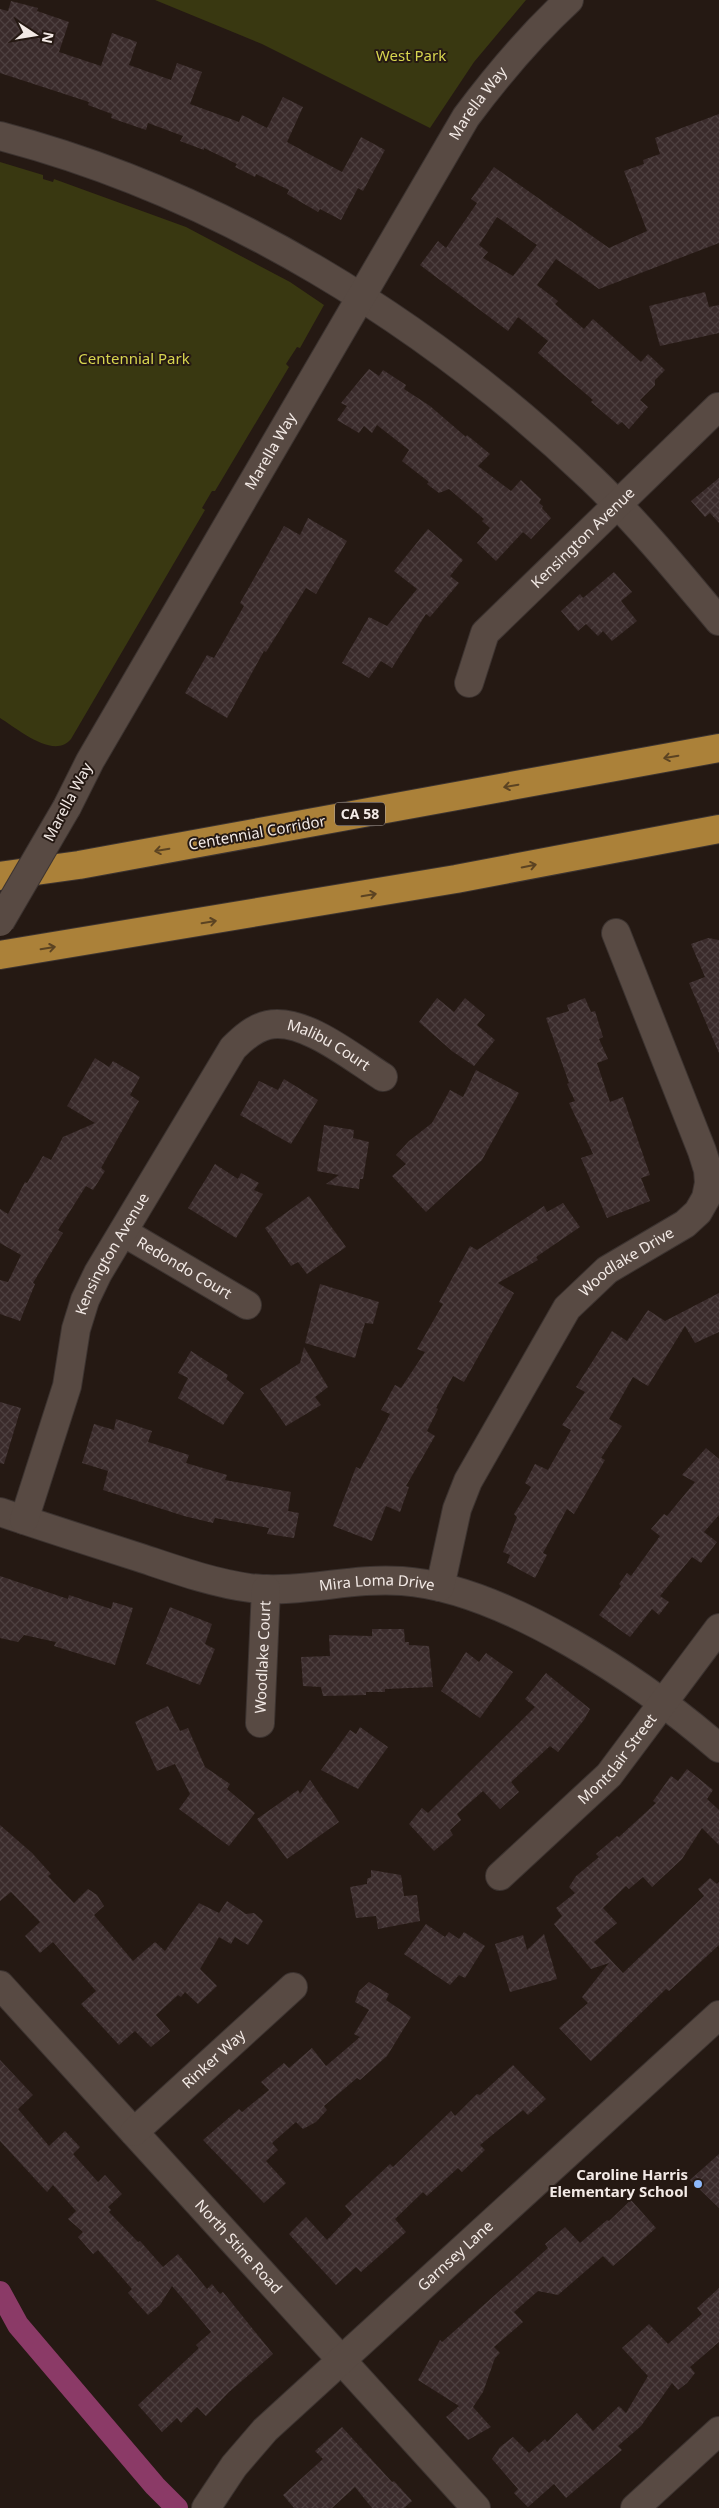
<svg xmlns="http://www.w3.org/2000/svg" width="719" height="2508" font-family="'Noto Sans',sans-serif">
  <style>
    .green { fill: #393811 }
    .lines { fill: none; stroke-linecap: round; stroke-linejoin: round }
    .canal { stroke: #8b3a67; stroke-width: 22 }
    .building { fill: url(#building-cross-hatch); fill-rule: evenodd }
    .minor-casing { stroke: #3c3330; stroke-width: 30 }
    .highway-casing { stroke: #3c3330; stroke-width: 30 }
    .minor { stroke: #584a43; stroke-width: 28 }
    .highway { stroke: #ab8139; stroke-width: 28 }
    .minor-bridge-casing { stroke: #3c3330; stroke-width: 30; stroke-linecap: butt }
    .minor-bridge { stroke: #584a43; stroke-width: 28 }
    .oneway { stroke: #5b4322 }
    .poi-dot { fill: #8db9fc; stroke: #251913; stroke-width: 2 }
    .labels { text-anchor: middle; stroke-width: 4; stroke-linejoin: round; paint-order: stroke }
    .shield { fill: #251913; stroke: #b5aba7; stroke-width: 1 }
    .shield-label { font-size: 14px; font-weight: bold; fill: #f3eae6 }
    .park-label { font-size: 15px; fill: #d7d54f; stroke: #251913 }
    .street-label { font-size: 15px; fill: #f3eae6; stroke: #251913 }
    .poi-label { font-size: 15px; font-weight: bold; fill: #f3eae6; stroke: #251913; text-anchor: end }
  </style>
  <defs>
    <pattern id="building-cross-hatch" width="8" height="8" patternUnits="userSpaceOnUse" patternTransform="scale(1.25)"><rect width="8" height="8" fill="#3a2b2b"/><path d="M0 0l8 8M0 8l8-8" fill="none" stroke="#4d4040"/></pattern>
  </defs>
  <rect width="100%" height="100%" fill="#251913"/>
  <g class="green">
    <polygon points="155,0 526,0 474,62 430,128 262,44"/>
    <path d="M0,162l43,13v4l10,3 1,-3 132,48 104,55 34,23 -24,43 -3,-1 -11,17 3,3 -74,124h-3l-10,17 3,2 -134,229c-17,21 -53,-10 -71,-21z"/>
  </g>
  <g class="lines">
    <polyline class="canal" points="0,2292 18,2325 155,2486 177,2508"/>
  </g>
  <g class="building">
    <polygon points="11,1 38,8 37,11 69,22 59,52 101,66 112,33 137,42 129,65 171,80 177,63 202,72 190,104 239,122 242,115 267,128 283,97 303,107 287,142 342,172 361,137 385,150 363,191 358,188 341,220 320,209 318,212 287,194 289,190 256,174 255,177 235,167 237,164 204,148 204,150 180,141 183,136 148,123 146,130 111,118 112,114 88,105 89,102 0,73 0,9 8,11"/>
    <path d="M719,114v129l-120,46 -43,-30 -19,26 21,16 -3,3 29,25 9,-10 48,43 7,-8 17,16 -10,10v5l-15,15 8,7 -19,22 -7,-7 -4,3 -27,-23 2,-2 -55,-47 10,-12 -30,-24 -10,14 -88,-66 18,-24 8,7 31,-45 -6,-4 23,-32 115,81 38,-17 -23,-60 20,-7 -1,-4 17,-6 -5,-16zM497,217l40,28 -24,31 -30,-18 5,-6 -9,-7z"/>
    <polygon points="705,292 709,307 719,305 719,333 660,346 649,306"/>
    <polygon points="369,369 379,376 383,370 406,385 404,389 430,406 466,437 467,435 490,454 478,466 511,491 521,480 541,499 539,503 543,506 542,508 551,518 531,539 523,532 496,561 477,543 490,528 482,521 484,519 449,489 439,493 427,484 429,482 402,461 409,450 377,425 372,433 364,426 359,433 337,420 347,406 341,403"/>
    <polygon points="719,478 719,523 710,513 705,517 691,501"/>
    <polygon points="308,518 347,541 316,594 306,588 266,652 264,651 227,718 185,693 207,655 214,658 244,606 240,603 284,526 300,535"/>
    <polygon points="428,529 463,560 450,576 459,583 430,617 426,614 392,668 381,661 369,678 342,663 369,617 387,626 417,589 394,571"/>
    <polygon points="614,572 632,592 621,601 637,621 612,641 603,631 598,636 586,624 578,631 561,611 580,594 583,598"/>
    <polygon points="708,938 719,940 719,1053 689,983 705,977 691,944"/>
    <polygon points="437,998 454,1012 465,998 485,1015 477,1025 495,1040 474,1066 452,1051 419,1022"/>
    <polygon points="585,998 591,1012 595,1011 603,1037 599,1039 608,1059 597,1063 610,1102 623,1097 650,1175 641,1178 650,1201 607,1218 581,1158 593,1154 569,1103 575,1101 567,1084 569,1083 546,1018 569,1011 567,1005"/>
    <polygon points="95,1058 109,1067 113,1061 140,1077 130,1095 139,1101 101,1168 105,1171 93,1190 86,1186 58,1230 63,1233 33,1283 35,1284 20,1321 0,1314 0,1280 8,1282 21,1255 0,1243 0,1209 8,1214 25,1182 27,1183 43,1156 51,1160 63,1137 95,1123 67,1106"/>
    <polygon points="476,1070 519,1093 482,1160 426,1212 392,1176 406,1164 396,1155 409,1141 432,1123 450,1090 463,1097"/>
    <polygon points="284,1079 318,1100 291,1144 240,1115 259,1081 278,1090"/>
    <polygon points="324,1125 354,1130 353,1138 369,1142 363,1179 360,1179 359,1189 326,1184 339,1175 317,1171"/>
    <polygon points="215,1164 238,1179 241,1173 259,1183 254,1190 263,1194 236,1238 188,1208"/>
    <polygon points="309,1196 346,1247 307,1274 298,1262 291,1266 265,1228"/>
    <polygon points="563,1203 580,1227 536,1257 538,1260 498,1283 514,1293 464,1382 453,1376 436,1408 438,1409 427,1431 435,1436 406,1486 409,1487 400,1512 386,1506 372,1541 333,1526 356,1467 360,1469 390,1414 381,1410 395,1385 401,1388 425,1352 417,1349 443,1304 439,1302 470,1246 477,1250 544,1206 547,1212"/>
    <polygon points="320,1284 379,1302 373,1324 365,1323 355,1358 305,1343"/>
    <polygon points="719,1293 719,1332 695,1343 685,1326 648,1386 633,1377 609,1419 622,1426 601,1458 605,1460 574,1514 567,1509 543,1553 547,1555 535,1578 507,1563 510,1555 503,1552 517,1517 514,1514 531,1487 525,1483 535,1464 548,1470 571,1430 562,1425 585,1392 576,1387 612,1331 627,1341 648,1310 665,1321"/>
    <polygon points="304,1347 328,1387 315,1397 321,1405 286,1426 260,1389 300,1363"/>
    <polygon points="191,1351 228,1375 226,1379 244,1393 223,1425 178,1398 188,1378 178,1373"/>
    <polygon points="0,1402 21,1408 4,1464 0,1463"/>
    <polygon points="116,1419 152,1431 148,1442 189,1455 186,1463 227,1475 225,1480 291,1492 288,1511 299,1513 294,1538 267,1534 269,1528 215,1518 213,1523 184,1516 103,1490 108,1471 82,1463 94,1424 114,1430"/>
    <polygon points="706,1448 719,1459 719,1515 704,1532 717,1542 701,1563 692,1557 660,1596 669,1602 659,1615 652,1609 630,1637 599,1615 621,1586 619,1584 627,1573 631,1576 660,1536 651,1529 664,1514 667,1516 695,1482 682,1475"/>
    <polygon points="0,1576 68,1599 69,1595 111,1609 113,1602 133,1608 115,1665 54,1646 56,1642 24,1635 18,1642 0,1638"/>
    <polygon points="170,1607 212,1624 205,1644 215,1649 200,1685 146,1664"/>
    <polygon points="372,1629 404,1629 405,1642 409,1642 409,1645 429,1646 433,1687 385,1689 385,1692 366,1692 366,1695 323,1696 321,1687 303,1686 301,1657 330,1656 329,1635 372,1636"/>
    <polygon points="466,1652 479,1662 486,1653 513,1672 480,1718 441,1691"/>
    <polygon points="546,1673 590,1709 584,1720 558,1752 550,1746 511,1782 519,1792 500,1809 483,1791 457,1814 461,1820 450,1830 453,1835 434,1851 409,1824 422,1808 428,1813 535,1707 525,1699"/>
    <polygon points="168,1706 180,1731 188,1728 205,1767 230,1784 227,1789 255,1813 229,1846 179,1809 190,1794 175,1764 157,1771 135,1722"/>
    <polygon points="360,1727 388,1747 358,1789 321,1770 350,1730 356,1734"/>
    <polygon points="687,1769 713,1790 707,1799 719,1810 719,1845 702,1828 682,1859 652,1887 643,1877 629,1889 626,1886 603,1908 617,1923 594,1942 623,1973 704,1896 698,1889 710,1878 717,1884 719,1882 719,1945 669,1991 666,1989 591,2061 559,2028 588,2003 582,1997 609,1963 591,1969 554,1924 562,1916 556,1908 575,1893 569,1887 576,1876 599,1857 596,1854 617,1836 619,1837 656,1803 653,1801 671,1776 678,1781"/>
    <polygon points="310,1780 339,1822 287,1859 257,1819 298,1790 300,1794"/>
    <polygon points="0,1825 32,1853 51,1874 48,1876 74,1903 88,1889 97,1895 104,1906 94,1915 133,1961 155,1942 165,1951 199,1903 219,1913 227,1901 246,1914 254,1913 263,1921 248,1945 235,1937 231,1944 219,1937 200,1969 217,1986 198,2004 185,1992 181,1997 178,1995 156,2015 170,2031 151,2047 135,2031 119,2045 81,2004 96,1991 53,1942 40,1953 25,1936 40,1922 11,1892 0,1901"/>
    <polygon points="371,1870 401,1875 404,1896 417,1895 420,1921 378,1929 376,1916 356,1918 350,1887 367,1884 367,1879 371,1877"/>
    <polygon points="426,1924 445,1937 449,1932 459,1939 464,1932 485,1946 465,1978 459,1975 450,1985 404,1954"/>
    <polygon points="544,1934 557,1979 510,1992 495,1944 523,1935 527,1950"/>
    <polygon points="369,1982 389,1994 386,2000 411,2017 387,2056 360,2080 357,2078 324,2106 327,2110 316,2122 303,2129 296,2122 272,2143 278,2150 266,2161 286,2183 264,2203 203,2140 239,2109 242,2112 269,2090 261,2082 284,2063 289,2068 312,2048 326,2066 360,2037 354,2034 369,2010 355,2002 359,1991"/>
    <polygon points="0,2060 33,2095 18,2109 49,2146 65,2131 80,2147 73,2154 98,2182 105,2175 122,2194 108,2207 111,2210 109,2212 138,2242 140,2241 163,2267 178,2254 207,2289 212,2284 220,2294 223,2292 273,2354 229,2392 206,2416 197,2407 181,2423 177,2418 162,2432 138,2405 199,2348 196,2345 211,2332 172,2286 160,2305 148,2315 128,2293 132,2289 98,2250 93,2254 78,2237 83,2232 68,2219 76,2211 53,2185 47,2192 0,2141"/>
    <polygon points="513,2065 546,2099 528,2115 523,2110 480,2145 485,2150 462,2172 458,2168 427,2196 423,2192 395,2219 406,2232 361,2272 356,2267 336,2285 289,2234 306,2217 327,2240 352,2214 345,2206 390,2164 393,2167 451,2111 455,2116 477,2094 480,2095"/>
    <polygon points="719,2154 719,2208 690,2180"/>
    <polygon points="631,2200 656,2228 613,2266 603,2256 558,2295 538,2291 514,2312 523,2322 494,2347 500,2353 495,2358 483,2392 473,2407 491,2427 468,2440 446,2417 459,2406 418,2380 440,2340 442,2342 548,2248 545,2244 565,2227 580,2243 607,2220 609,2221"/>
    <polygon points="719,2288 719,2342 690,2367 695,2373 687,2383 678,2390 672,2383 641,2426 618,2446 622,2450 566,2498 554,2484 528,2507 514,2493 518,2489 492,2459 500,2447 513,2437 529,2453 545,2439 547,2442 577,2413 593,2431 619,2406 626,2413 648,2376 622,2348 649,2324 668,2344 702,2314 697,2308"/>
    <polygon points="342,2427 392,2482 394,2481 412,2501 404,2508 372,2508 355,2487 332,2508 294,2508 283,2495 323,2459 315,2451"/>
  </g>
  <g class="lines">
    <defs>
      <g id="minor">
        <path d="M0,136c221,58 428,186 592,343 46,44 86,93 127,142"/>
        <path id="s1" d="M469,683l16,-50 233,-226"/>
        <path id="s2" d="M67,807l23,-46 376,-644c32,-43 64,-81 103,-117"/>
        <path id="s3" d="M123,1232l124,73"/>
        <path id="s4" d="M0,1512c47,16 94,31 141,46 36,12 72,25 109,30 51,6 101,-11 152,-7 102,7 241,101 317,167"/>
        <path id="s5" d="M24,1520l43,-134 9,-57 9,-29 13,-27 135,-225c10,-10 21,-20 35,-23 36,-8 86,34 115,52"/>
        <path id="s6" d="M440,1587l17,-78 11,-28 99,-173 40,-38 78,-46 13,-12 8,-14 3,-15 -1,-13 -6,-19 -86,-218"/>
        <path id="s7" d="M260,1723l6,-134"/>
        <path id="s8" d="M500,1876l109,-101 110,-147"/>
        <path id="s9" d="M0,1985l476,523"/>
        <path id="s10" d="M134,2132l159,-145"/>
        <path id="s11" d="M206,2508l28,-42 31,-36 454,-415"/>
        <polyline points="635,2508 719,2431"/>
      </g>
      <g id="highway">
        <polyline points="0,876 79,865 719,748"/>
        <polyline points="0,955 456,879 719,829"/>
      </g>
    </defs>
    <use href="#minor" class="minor-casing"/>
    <use href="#highway" class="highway-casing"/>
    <use href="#minor" class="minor"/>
    <use href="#highway" class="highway"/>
    <defs>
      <polyline id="minor-bridge" points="0,922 67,807"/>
    </defs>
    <use href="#minor-bridge" class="minor-bridge-casing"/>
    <use href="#minor-bridge" class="minor-bridge"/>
  </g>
  <defs><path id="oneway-shaft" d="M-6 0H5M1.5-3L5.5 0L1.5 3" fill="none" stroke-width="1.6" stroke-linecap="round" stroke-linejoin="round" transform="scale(1.25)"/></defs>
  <g class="oneway">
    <use href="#oneway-shaft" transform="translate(671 757) rotate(170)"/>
    <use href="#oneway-shaft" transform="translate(511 786) rotate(170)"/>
    <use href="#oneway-shaft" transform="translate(162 850) rotate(170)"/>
    <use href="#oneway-shaft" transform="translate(529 866) rotate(-11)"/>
    <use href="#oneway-shaft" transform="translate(369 895) rotate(-10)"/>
    <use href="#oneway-shaft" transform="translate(209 922) rotate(-9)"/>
    <use href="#oneway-shaft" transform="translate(48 948) rotate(-9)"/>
  </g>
  <circle class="poi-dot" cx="698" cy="2184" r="5"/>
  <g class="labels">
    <rect class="shield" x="335" y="802.5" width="50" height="23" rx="4"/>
    <g class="shield-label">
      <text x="360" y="819">CA 58</text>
    </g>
    <g class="park-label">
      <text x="411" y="61">West Park</text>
      <text x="134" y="364">Centennial Park</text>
    </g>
    <g class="street-label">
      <text dy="5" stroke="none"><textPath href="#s2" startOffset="815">Marella Way</textPath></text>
      <text dy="5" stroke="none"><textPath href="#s2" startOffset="410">Marella Way</textPath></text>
      <text dy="5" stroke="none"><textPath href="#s1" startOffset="189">Kensington Avenue</textPath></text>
      <text transform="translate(68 802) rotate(-62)" y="5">Marella Way</text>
      <text transform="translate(257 833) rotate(-10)" y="5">Centennial Corridor</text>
      <text dy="5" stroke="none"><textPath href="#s5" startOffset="629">Malibu Court</textPath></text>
      <text dy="5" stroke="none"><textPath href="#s5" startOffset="282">Kensington Avenue</textPath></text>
      <text dy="5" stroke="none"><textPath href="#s6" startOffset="385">Woodlake Drive</textPath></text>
      <text dy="5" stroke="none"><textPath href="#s3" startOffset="71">Redondo Court</textPath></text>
      <text dy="5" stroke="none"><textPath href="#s4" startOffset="389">Mira Loma Drive</textPath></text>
      <text dy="5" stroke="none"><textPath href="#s7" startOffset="66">Woodlake Court</textPath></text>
      <text dy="5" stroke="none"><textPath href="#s8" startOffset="166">Montclair Street</textPath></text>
      <text dy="5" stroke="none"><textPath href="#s10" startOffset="108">Rinker Way</textPath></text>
      <text dy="5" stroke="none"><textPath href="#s9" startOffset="354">North Stine Road</textPath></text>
      <text dy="5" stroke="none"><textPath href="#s11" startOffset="356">Garnsey Lane</textPath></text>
    </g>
    <g class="poi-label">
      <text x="688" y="2180">Caroline Harris<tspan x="688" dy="17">Elementary School</tspan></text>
    </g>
  </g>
  <g transform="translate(35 35) rotate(102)" stroke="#251913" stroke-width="4" paint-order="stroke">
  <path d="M0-4L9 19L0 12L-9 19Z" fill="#f3eae6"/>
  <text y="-8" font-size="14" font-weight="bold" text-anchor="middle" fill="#f3eae6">N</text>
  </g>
</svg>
